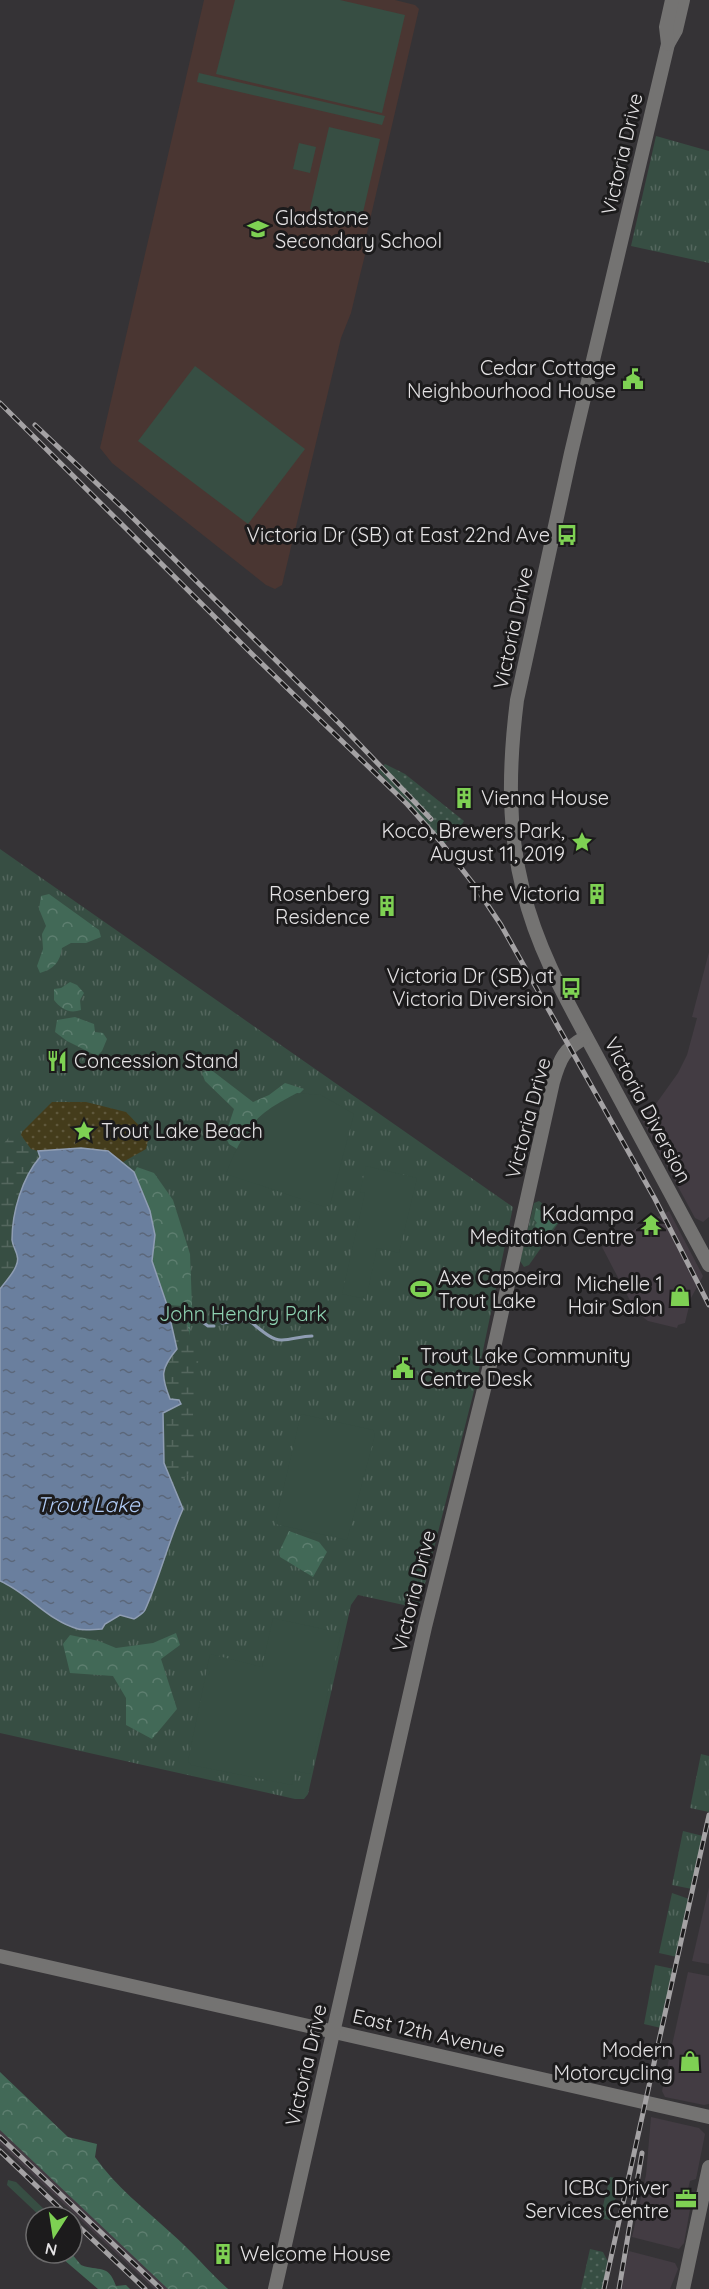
<svg xmlns="http://www.w3.org/2000/svg" width="709" height="2289" font-family="Quicksand,sans-serif">
  <style>
    .built { fill: #433c43 }
    .education { fill: #4a3632 }
    .grass { fill: url(#grass-tufts) }
    .forest { fill: url(#forest-crowns) }
    .wetland { fill: url(#wetland-marsh) }
    .sand { fill: url(#sand-dots) }
    .garden { fill: url(#garden-dots) }
    .pitch { fill: #374e43 }
    .water { fill: url(#water-ripples); stroke: #8f9db3; stroke-width: 1.5 }
    .lines { fill: none; stroke-linecap: round; stroke-linejoin: round }
    .stream { stroke: #8f9db3; stroke-width: 3 }
    .minor { stroke: #747372; stroke-width: 14 }
    .rail-casing { stroke: #a4a2a4; stroke-width: 5 }
    .rail { stroke: #1c1b1c; stroke-width: 3; stroke-dasharray: 9; stroke-linecap: butt }
    .labels { text-anchor: middle; stroke-width: 6; stroke-linejoin: round; paint-order: stroke }
    .street-label { font-size: 20px; fill: #e4e2e4; stroke: #1c1b1c }
    .poi-label { font-size: 20px; fill: #e4e2e4; stroke: #1c1b1c; text-anchor: end }
    .park-label { font-size: 20px; fill: #8dd1b1; stroke: #1c1b1c }
    .water-label { font-size: 21px; font-style: italic; fill: #b0cbf5; stroke: #1c1b1c }
  </style>
  <defs>
    <pattern id="grass-tufts" width="24" height="20" patternUnits="userSpaceOnUse" patternTransform="scale(1.5)"><rect width="24" height="20" fill="#374e43"/><path d="M3 7l-1-3M5 7V3M7 7l1-3M15 17l-1-3M17 17v-4M19 17l1-3" fill="none" stroke="#54675e"/></pattern>
    <pattern id="forest-crowns" width="20" height="18" patternUnits="userSpaceOnUse" patternTransform="scale(1.5)"><rect width="20" height="18" fill="#426957"/><path d="M2 6a3 3 0 1 1 6 0M12 15a3 3 0 1 1 6 0" fill="none" stroke="#5d7e6f"/></pattern>
    <pattern id="wetland-marsh" width="20" height="14" patternUnits="userSpaceOnUse" patternTransform="scale(1.5)"><rect width="20" height="14" fill="#374e43"/><path d="M1 5h8M5 5V1M11 12h8M15 12V8" fill="none" stroke="#54675e"/></pattern>
    <pattern id="sand-dots" width="8" height="8" patternUnits="userSpaceOnUse" patternTransform="scale(1.5)"><rect width="8" height="8" fill="#443c1b"/><path d="M2 2h.1M6 6h.1" fill="none" stroke="#5f583c" stroke-width="1.8" stroke-linecap="round"/></pattern>
    <pattern id="garden-dots" width="8" height="8" patternUnits="userSpaceOnUse" patternTransform="scale(1.5)"><rect width="8" height="8" fill="#374e43"/><path d="M2 2h.1M6 6h.1" fill="none" stroke="#54675e" stroke-width="1.8" stroke-linecap="round"/></pattern>
    <pattern id="water-ripples" width="26" height="14" patternUnits="userSpaceOnUse" patternTransform="scale(1.5)"><rect width="26" height="14" fill="#6a7f9e"/><path d="M2 4q2-2 4 0t4 0M15 11q2-2 4 0t4 0" fill="none" stroke="#5b677a"/></pattern>
  </defs>
  <rect width="100%" height="100%" fill="#353336"/>
  <g class="built">
    <polygon points="709,952 709,1217 703,1222 695,1218 643,1122 678,1073 687,1055 697,1018 692,1017"/>
    <polygon points="669,1211 703,1276 691,1298 685,1323 678,1325 677,1328 648,1321 636,1312 602,1247"/>
    <polygon points="709,1887 709,1964 692,1961"/>
    <polygon points="688,1972 709,1976 709,2104 704,2105 665,2097 662,2091"/>
    <polygon points="651,2117 699,2128 705,2134 696,2179 690,2181 688,2189 693,2193 684,2243 679,2249 632,2237 646,2175"/>
    <polygon points="0,2128 173,2289 154,2289 0,2144"/>
    <polygon points="629,2251 675,2263 678,2269 670,2289 620,2289"/>
  </g>
  <polygon class="education" points="204,0 395,0 415,5 419,9 363,250 365,255 360,275 351,313 341,338 282,585 275,589 266,585 112,463 100,448"/>
  <g class="grass">
    <polygon points="656,136 709,151 709,263 631,246"/>
    <polygon points="0,849 513,1207 477,1379 420,1603 413,1607 358,1595 351,1605 308,1794 304,1799 295,1799 0,1733"/>
    <polygon points="539,1201 562,1218 529,1265 524,1267 520,1261 534,1203"/>
    <polygon points="701,1754 709,1756 709,1812 690,1808"/>
    <polygon points="683,1831 703,1836 692,1889 672,1885"/>
    <polygon points="672,1893 689,1899 677,1957 659,1953"/>
    <polygon points="655,1965 674,1969 661,2028 644,2024"/>
    <polygon points="610,2177 620,2179 610,2220 600,2218"/>
    <polygon points="8,2180 16,2182 52,2217 41,2217 7,2185"/>
  </g>
  <g class="forest">
    <path d="M49,894l50,36 2,7 -15,6h-15l-9,5c-2,14 -8,21 -22,25l-3,-7 6,-17 -1,-15 4,-8 -7,-17 2,-13z"/>
    <path d="M70,982l7,3 7,8 -4,7 1,10c-12,4 -20,-1 -27,-10v-11l7,-1z"/>
    <polygon points="75,1017 94,1024 95,1032 103,1033 107,1039 102,1051 97,1056 67,1041 55,1032 57,1020"/>
    <polygon points="210,1069 253,1102 269,1095 285,1083 304,1089 242,1152 229,1144 225,1136 234,1109 205,1081 202,1073"/>
    <polygon points="137,1167 154,1173 173,1200 190,1254 192,1306 186,1374 144,1262 122,1194"/>
    <polygon points="536,1208 546,1214 545,1218 547,1219 548,1215 558,1222 549,1233 546,1233 543,1237 541,1237 539,1243 535,1242 533,1235 538,1235 535,1225 537,1223 534,1219"/>
    <polygon points="289,1531 319,1542 327,1552 313,1577 280,1557 279,1552"/>
    <polygon points="176,1633 180,1645 161,1659 177,1709 152,1739 126,1725 126,1698 113,1676 70,1673 63,1644 70,1635 99,1641 116,1648 153,1643"/>
    <path d="M0,2072l68,65 29,7 -2,13c20,29 50,52 76,76 20,17 37,38 57,56h-60l-168,-159z"/>
    <path d="M56,2253h15l10,12c18,7 27,-2 35,21l10,-1 4,4h-32z"/>
  </g>
  <g class="wetland">
    <polygon points="21,1135 31,1149 38,1151 40,1157 30,1169 12,1242 18,1255 17,1265 0,1289 0,1148 10,1136"/>
    <path d="M167,1305l16,1 7,30 9,17 -6,60 3,53 -22,22 -10,-25 -1,-50 7,-14c-9,-23 -10,-30 7,-50z"/>
  </g>
  <polygon class="sand" points="52,1102 86,1102 126,1112 149,1136 146,1149 123,1162 108,1151 81,1148 38,1151 31,1149 21,1135 22,1132"/>
  <g class="garden">
    <polygon points="385,764 405,774 464,821 455,836 444,843 378,771"/>
    <polygon points="590,2249 603,2252 608,2262 602,2289 581,2289"/>
  </g>
  <g class="pitch">
    <polygon points="235,0 340,0 405,15 382,113 216,74"/>
    <polygon points="199,73 385,116 382,125 197,82"/>
    <polygon points="329,127 380,139 361,221 310,209"/>
    <polygon points="299,143 316,147 310,173 293,169"/>
    <polygon points="195,366 305,449 248,524 138,441"/>
    <path d="M297,1093l24,2 33,19 -24,91 -5,2 -99,-33c9,-23 19,-46 38,-61 10,-8 22,-14 33,-20z"/>
    <polygon points="366,1166 417,1178 399,1253 377,1248 366,1299 342,1294 365,1193 360,1192"/>
    <polygon points="301,1414 373,1430 375,1435 347,1540 275,1524"/>
    <polygon points="273,1618 341,1633 310,1774 295,1771 292,1785 191,1765 188,1761 210,1654 262,1667"/>
  </g>
  <path class="water" d="M81,1148l27,3 26,21 16,39 5,24 -3,26 15,44 10,44c-17,20 -16,27 -7,50l9,1 2,4 -18,9 1,50 19,46c-15,33 -23,68 -38,101 -2,4 -7,6 -11,9l-14,-4 -15,9 -3,5c-7,0 -17,2 -24,0 -30,-8 -50,-36 -78,-48v-292c5,-7 13,-15 16,-23 5,-10 -3,-17 -4,-26 0,-28 10,-62 28,-83l-2,-6z"/>
  <g class="lines">
    <g class="stream">
      <polyline points="186,1317 195,1318"/>
      <polyline points="197,1318 208,1326 214,1326"/>
      <path d="M222,1323l26,-3c9,6 23,21 34,20 10,0 19,-4 30,-4"/>
    </g>
    <g class="minor">
      <path d="M683,0l-7,30 -8,14 -97,409 -54,247c-8,64 -10,127 6,190 15,63 48,118 78,174 36,67 72,134 108,201"/>
      <polyline points="668,44 666,27 672,0"/>
      <polyline points="0,1956 709,2117"/>
      <path d="M275,2289l150,-662 66,-266 62,-279c7,-24 11,-33 33,-45"/>
      <polyline points="683,2289 709,2167"/>
    </g>
    <defs>
      <g id="rail">
        <polyline points="0,403 252,654 407,804 440,841 475,886 501,925 655,1199 709,1305"/>
        <polyline points="35,425 124,509 340,724 431,819"/>
        <polyline points="0,2137 161,2289"/>
        <polyline points="0,2151 69,2217"/>
        <polyline points="72,2220 145,2289"/>
        <polyline points="604,2289 709,1815"/>
        <polyline points="619,2289 642,2153"/>
      </g>
    </defs>
    <use href="#rail" class="rail-casing"/>
    <use href="#rail" class="rail"/>
  </g>
  <defs>
    <symbol id="school-bare" viewBox="-9 -9 18 18"><path d="M0-5L7-2L0 1L-7-2ZM-4 1L0 2.5L4 1V4Q0 6-4 4Z" fill="#7ed153" stroke="#1c1b1c" stroke-width="2.5" paint-order="stroke"/></symbol>
    <symbol id="civic-bare" viewBox="-9 -9 18 18"><path d="M-.6-6.5H3V-4.5H.6V-3L4-1V1h2V6H-6V1h2V-1L-.6-3ZM-1.2 2.5V6h2.4V2.5Z" fill="#7ed153" stroke="#1c1b1c" stroke-width="2.5" paint-order="stroke"/></symbol>
    <symbol id="bus-bare" viewBox="-9 -9 18 18"><path d="M-5-6H5V4H4V6H2V4H-2V6H-4V4H-5ZM-3.5-4V0h7V-4ZM-3.5 1.2v1.5H-2V1.2ZM2 1.2v1.5H3.5V1.2Z" fill="#7ed153" stroke="#1c1b1c" stroke-width="2.5" paint-order="stroke"/></symbol>
    <symbol id="building-bare" viewBox="-9 -9 18 18"><path d="M-4-6H4V6H1V3H-1V6H-4ZM-2.5-4.3h1.7v1.8h-1.7ZM.8-4.3h1.7v1.8H.8ZM-2.5-1h1.7V.8h-1.7ZM.8-1h1.7V.8H.8Z" fill="#7ed153" stroke="#1c1b1c" stroke-width="2.5" paint-order="stroke"/></symbol>
    <symbol id="sight-bare" viewBox="-9 -9 18 18"><path d="M0-6L1.8-2.2L6-1.7L2.9 1.2L3.7 5.4L0 3.3L-3.7 5.4L-2.9 1.2L-6-1.7L-1.8-2.2Z" fill="#7ed153" stroke="#1c1b1c" stroke-width="2.5" paint-order="stroke"/></symbol>
    <symbol id="restaurant-bare" viewBox="-9 -9 18 18"><path d="M-5-6h1v4h1v-4h1v4h1v-4h1v5L-1.5 .5V6h-2V.5L-5-1ZM5-6V6H3V1.5H1.5Q1.5-4 5-6Z" fill="#7ed153" stroke="#1c1b1c" stroke-width="2.5" paint-order="stroke"/></symbol>
    <symbol id="temple-bare" viewBox="-9 -9 18 18"><path d="M0-6L5-2H3V0L6.5 2.5H4V6H1.5V3h-3V6H-4V2.5H-6.5L-3 0V-2H-5Z" fill="#7ed153" stroke="#1c1b1c" stroke-width="2.5" paint-order="stroke"/></symbol>
    <symbol id="stadium-bare" viewBox="-9 -9 18 18"><path d="M0-5a6.5 5 0 1 0 0 10a6.5 5 0 1 0 0-10ZM-3.5-1.8h7v3.6h-7Z" fill="#7ed153" stroke="#1c1b1c" stroke-width="2.5" paint-order="stroke"/></symbol>
    <symbol id="shop-bare" viewBox="-9 -9 18 18"><path d="M-5-2.5h2.3a2.7 3.5 0 0 1 5.4 0H5L5.5 6h-11ZM-1.5-2.5h3a1.5 2.3 0 0 0-3 0Z" fill="#7ed153" stroke="#1c1b1c" stroke-width="2.5" paint-order="stroke"/></symbol>
    <symbol id="office-bare" viewBox="-9 -9 18 18"><path d="M-6-3h4V-5.5h4V-3h4V5H-6ZM-1-4.5V-3h2v-1.5ZM-6 0V1H6V0Z" fill="#7ed153" stroke="#1c1b1c" stroke-width="2.5" paint-order="stroke"/></symbol>
  </defs>
  <g fill-rule="evenodd">
    <use href="#school-bare" x="243" y="214" width="30" height="30"/>
    <use href="#civic-bare" x="618" y="364" width="30" height="30"/>
    <use href="#bus-bare" x="552" y="520" width="30" height="30"/>
    <use href="#building-bare" x="449" y="783" width="30" height="30"/>
    <use href="#sight-bare" x="567" y="827" width="30" height="30"/>
    <use href="#building-bare" x="582" y="879" width="30" height="30"/>
    <use href="#building-bare" x="372" y="891" width="30" height="30"/>
    <use href="#bus-bare" x="556" y="973" width="30" height="30"/>
    <use href="#restaurant-bare" x="42" y="1046" width="30" height="30"/>
    <use href="#sight-bare" x="69" y="1116" width="30" height="30"/>
    <use href="#temple-bare" x="636" y="1210" width="30" height="30"/>
    <use href="#stadium-bare" x="406" y="1274" width="30" height="30"/>
    <use href="#shop-bare" x="665" y="1281" width="30" height="30"/>
    <use href="#civic-bare" x="388" y="1353" width="30" height="30"/>
    <use href="#shop-bare" x="675" y="2046" width="30" height="30"/>
    <use href="#office-bare" x="671" y="2184" width="30" height="30"/>
    <use href="#building-bare" x="208" y="2239" width="30" height="30"/>
  </g>
  <g class="labels">
    <g class="street-label">
      <text transform="translate(622 154) rotate(-77)" y="7">Victoria Drive</text>
      <text transform="translate(513 628) rotate(-78)" y="7">Victoria Drive</text>
      <text transform="translate(648 1110) rotate(62)" y="7">Victoria Diversion</text>
      <text transform="translate(528 1118) rotate(-75)" y="7">Victoria Drive</text>
      <text transform="translate(414 1591) rotate(-76)" y="7">Victoria Drive</text>
      <text transform="translate(429 2033) rotate(13)" y="7">East 12th Avenue</text>
      <text transform="translate(306 2065) rotate(-77)" y="7">Victoria Drive</text>
    </g>
    <g class="poi-label">
      <text x="275" y="225" text-anchor="start">Gladstone<tspan x="275" dy="23">Secondary School</tspan></text>
      <text x="616" y="375">Cedar Cottage<tspan x="616" dy="23">Neighbourhood House</tspan></text>
      <text x="550" y="542">Victoria Dr (SB) at East 22nd Ave</text>
      <text x="481" y="805" text-anchor="start">Vienna House</text>
      <text x="565" y="838">Koco, Brewers Park,<tspan x="565" dy="23">August 11, 2019</tspan></text>
      <text x="370" y="901">Rosenberg<tspan x="370" dy="23">Residence</tspan></text>
      <text x="580" y="901">The Victoria</text>
      <text x="554" y="983">Victoria Dr (SB) at<tspan x="554" dy="23">Victoria Diversion</tspan></text>
      <text x="74" y="1068" text-anchor="start">Concession Stand</text>
      <text x="101" y="1138" text-anchor="start">Trout Lake Beach</text>
      <text x="634" y="1221">Kadampa<tspan x="634" dy="23">Meditation Centre</tspan></text>
      <text x="438" y="1285" text-anchor="start">Axe Capoeira<tspan x="438" dy="23">Trout Lake</tspan></text>
      <text x="663" y="1291">Michelle 1<tspan x="663" dy="23">Hair Salon</tspan></text>
      <text x="420" y="1363" text-anchor="start">Trout Lake Community<tspan x="420" dy="23">Centre Desk</tspan></text>
      <text x="673" y="2057">Modern<tspan x="673" dy="23">Motorcycling</tspan></text>
      <text x="669" y="2195">ICBC Driver<tspan x="669" dy="23">Services Centre</tspan></text>
      <text x="240" y="2261" text-anchor="start">Welcome House</text>
    </g>
    <g class="park-label">
      <text x="243" y="1321">John Hendry Park</text>
    </g>
    <g class="water-label">
      <text x="88" y="1512">Trout Lake</text>
    </g>
  </g>
  <g transform="translate(54 2235) rotate(192)"><circle r="28" fill="#1c1b1c" stroke="#6c6b6c" stroke-width="1.5"/>
  <path d="M0-4.5L10 22L0 15L-10 22Z" fill="#7ed153"/>
  <text y="-9" font-size="16" font-weight="bold" text-anchor="middle" fill="#e4e2e4">N</text>
  </g>
</svg>
